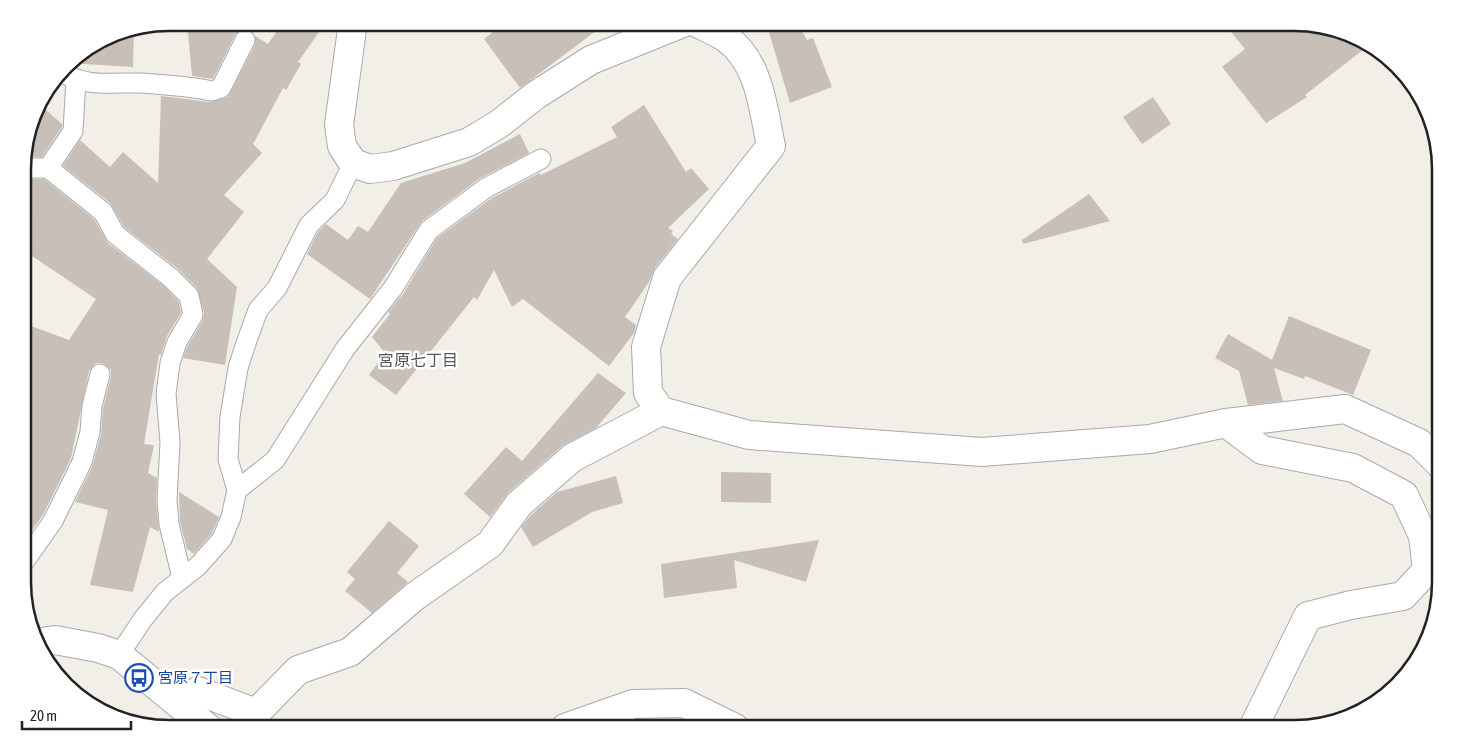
<svg xmlns="http://www.w3.org/2000/svg" width="1463" height="751" font-family="'Asap Condensed','Noto Sans JP',sans-serif">
  <style>
    .building { fill: #c7bfb8 }
    .lines { fill: none; stroke-linecap: round; stroke-linejoin: round }
    .service-casing { stroke: #a9a9a9; stroke-width: 21 }
    .minor-casing { stroke: #a9a9a9; stroke-width: 30 }
    .tertiary-casing { stroke: #a9a9a9; stroke-width: 30 }
    .service { stroke: #fff; stroke-width: 19 }
    .minor { stroke: #fff; stroke-width: 28 }
    .tertiary { stroke: #fff; stroke-width: 28 }
    .labels { text-anchor: middle; stroke-width: 5; stroke-linejoin: round; paint-order: stroke }
    .transit-label { font-size: 15px; fill: #164399; stroke: #fff; text-anchor: start }
    .neighbourhood-label { font-size: 16px; fill: #555; stroke: #fff }
    .rim { fill: none; stroke: #222; stroke-width: 2.5 }
  </style>
  <rect width="100%" height="100%" fill="#f2efe9"/>
  <g class="building">
    <polygon points="187,22 232,22 243,29 235,35 213,79 192,76"/>
    <polygon points="283,22 326,22 298,62 301,64 286,90 283,88 253,144 262,153 224,195 244,212 207,259 237,287 225,365 183,358 187,347 203,320 204,313 197,288 178,269 124,227 110,203 63,166 80,140 110,167 123,152 158,183 161,96 210,102 228,97 255,45 255,36 268,44"/>
    <polygon points="506,22 608,22 520,88 484,39"/>
    <polygon points="766,22 797,22 807,40 813,38 832,87 790,103"/>
    <polygon points="1223,22 1294,22 1359,38 1368,46 1305,95 1307,97 1266,123 1222,67 1245,49"/>
    <polygon points="134,29 133,67 69,63 113,34"/>
    <polygon points="1153,97 1171,124 1142,144 1123,117"/>
    <polygon points="38,103 62,124 62,127 42,157 23,157"/>
    <polygon points="644,105 686,172 691,168 709,189 668,228 673,231 671,234 678,239 655,268 649,282 625,317 636,325 634,333 609,366 523,299 512,307 494,270 477,300 474,297 396,395 369,375 385,353 372,337 390,314 388,312 403,294 437,238 492,198 539,173 541,175 617,137 611,127"/>
    <polygon points="520,134 529,153 479,179 422,221 370,299 307,254 318,232 326,224 348,240 358,226 368,232 401,183 465,163"/>
    <polygon points="23,179 44,179 94,219 108,243 164,286 179,302 181,313 167,336 161,355 159,354 144,444 154,445 148,473 157,478 156,501 159,532 150,527 133,592 90,585 108,510 75,502 92,467 101,435 103,408 111,376 111,370 103,363 96,363 89,371 71,458 43,515 24,541 23,323 69,340 96,299 23,250"/>
    <polygon points="1089,194 1110,221 1023,244 1022,240"/>
    <polygon points="1289,316 1371,350 1353,395 1305,376 1304,379 1274,368 1283,401 1248,405 1239,371 1215,358 1228,334 1272,360"/>
    <polygon points="598,373 626,393 596,428 562,446 509,492 490,517 464,494 506,447 522,461"/>
    <polygon points="721,472 771,473 771,503 721,502"/>
    <polygon points="616,476 623,503 592,512 533,547 521,527 531,515 557,492"/>
    <polygon points="179,492 219,517 212,533 194,554 187,549 180,522"/>
    <polygon points="389,521 419,546 397,573 408,582 372,613 345,591 355,579 347,572"/>
    <polygon points="819,540 806,582 734,560 737,588 664,598 661,564"/>
  </g>
  <g class="lines">
    <defs>
      <g id="service">
        <path d="M62,72c22,16 55,10 80,11 23,2 48,3 70,8l9,-3 24,-48"/>
        <polyline points="23,168 48,168 73,131 76,79"/>
        <polyline points="48,168 103,212 115,234 171,278 189,296 193,315 177,342 170,363 166,394 170,442 167,500 169,524 182,578"/>
        <polyline points="237,490 228,459 230,417 238,368 245,346 258,310 277,288 309,225 335,200 353,163"/>
        <polyline points="24,562 53,521 82,462 90,432 92,406 100,374"/>
        <polyline points="119,655 143,619 165,592 198,566 222,539 231,517 237,490 275,460 345,349 393,288 429,230 486,188 541,159"/>
      </g>
      <g id="minor">
        <polyline points="353,22 339,125 342,146 353,163 370,169 393,166 469,142 499,124 536,95 591,60 685,22"/>
        <path d="M695,22c10,5 22,10 31,16 34,24 37,71 45,108l-104,132 -21,69 2,46 13,18 88,24 233,17 168,-13 76,-16 119,-14 74,34 21,21"/>
        <polyline points="1226,423 1262,450 1353,468 1404,495 1423,536 1427,570 1403,596 1351,605 1308,616 1253,728"/>
        <polyline points="179,704 198,691 256,713 298,670 350,652 414,597 490,544 519,504 572,458 661,411"/>
      </g>
      <g id="tertiary">
        <polyline points="41,642 55,640 98,648 119,655 208,728"/>
        <polyline points="565,728 633,704 684,703 735,728"/>
      </g>
    </defs>
    <use href="#service" class="service-casing"/>
    <use href="#minor" class="minor-casing"/>
    <use href="#tertiary" class="tertiary-casing"/>
    <use href="#service" class="service"/>
    <use href="#minor" class="minor"/>
    <use href="#tertiary" class="tertiary"/>
  </g>
  <defs>
    <symbol id="bus-ring" viewBox="-11 -11 22 22"><circle r="9.5" fill="#fff" stroke="#1a4fb4" stroke-width="1.5"/><path d="M-5-6H5V4H4V6H2V4H-2V6H-4V4H-5ZM-3.5-4V0h7V-4ZM-3.5 1.2v1.5H-2V1.2ZM2 1.2v1.5H3.5V1.2Z" fill="#1a4fb4"/></symbol>
  </defs>
  <g fill-rule="evenodd">
    <use href="#bus-ring" x="123" y="662" width="32" height="32"/>
  </g>
  <g class="labels">
    <g class="transit-label">
      <text x="158" y="683">宮原７丁目</text>
    </g>
    <g class="neighbourhood-label">
      <text x="418" y="366">宮原七丁目</text>
    </g>
  </g>
  <path d="M0 0H1463V751H0ZM169 31H1294A138 138 0 0 1 1432 169V582A138 138 0 0 1 1294 720H169A138 138 0 0 1 31 582V169A138 138 0 0 1 169 31Z" fill="#fff" fill-rule="evenodd"/>
  <path class="rim" d="M169 31H1294A138 138 0 0 1 1432 169V582A138 138 0 0 1 1294 720H169A138 138 0 0 1 31 582V169A138 138 0 0 1 169 31Z"/>
  <path d="M22 721v8h109v-8" fill="none" stroke="#222222" stroke-width="2.5"/>
  <text x="30" y="721" font-size="15" fill="#222222" stroke="#ffffff" stroke-width="4" paint-order="stroke">20 m</text>
</svg>
